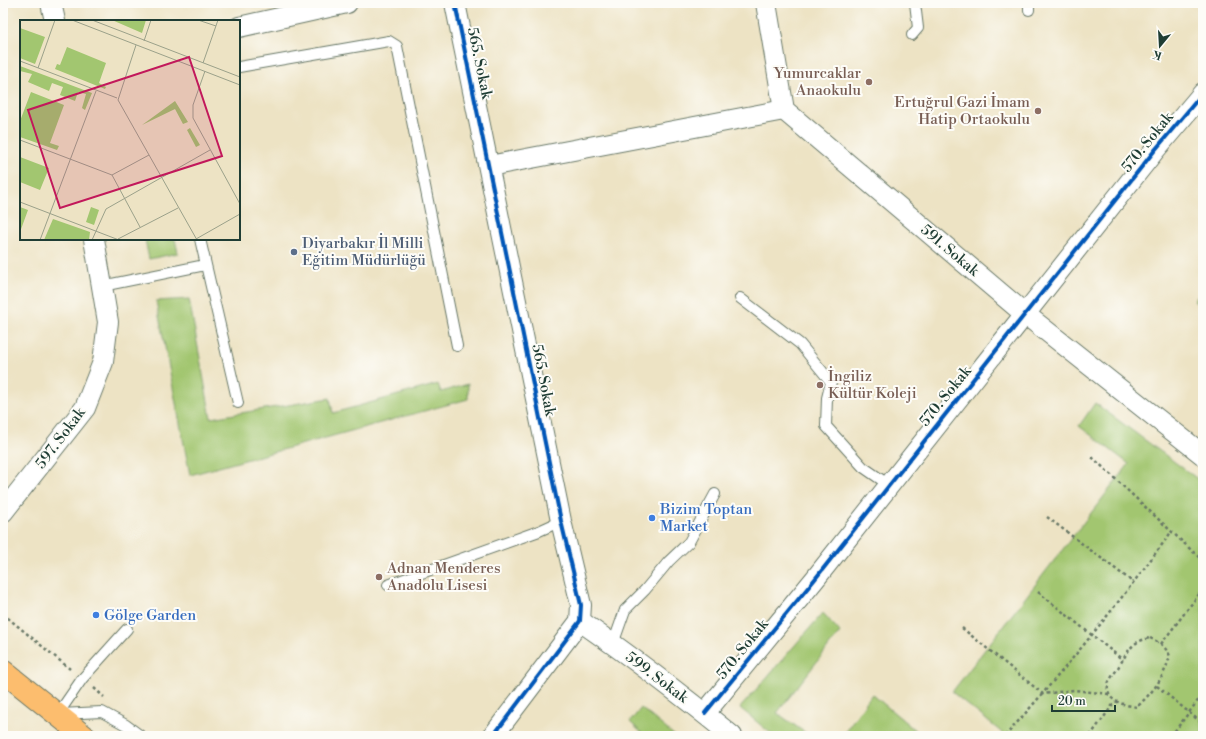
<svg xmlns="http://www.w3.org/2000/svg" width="1206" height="739" font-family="'Libre Bodoni',serif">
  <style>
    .green { fill: #a2c670; stroke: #608252 }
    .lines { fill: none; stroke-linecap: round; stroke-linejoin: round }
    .lane-casing { stroke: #677766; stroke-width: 12 }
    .street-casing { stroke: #677766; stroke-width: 22 }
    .primary-casing { stroke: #677766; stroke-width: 24 }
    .path { stroke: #677766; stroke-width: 2.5; stroke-dasharray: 3 3; stroke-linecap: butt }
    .lane { stroke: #fff; stroke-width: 10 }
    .street { stroke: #fff; stroke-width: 20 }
    .primary { stroke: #fcbd6e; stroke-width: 22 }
    .cycleway-casing { stroke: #fdfcf7; stroke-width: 6 }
    .cycleway { stroke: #0057b8; stroke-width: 4 }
    .education-dot { fill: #8d6e63; stroke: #fdfcf7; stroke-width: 1.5 }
    .service-dot { fill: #5c6f8a; stroke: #fdfcf7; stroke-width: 1.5 }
    .shop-dot { fill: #3f7fe0; stroke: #fdfcf7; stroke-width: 1.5 }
    .labels { text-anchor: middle; stroke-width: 4; stroke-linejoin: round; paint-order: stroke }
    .street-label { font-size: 15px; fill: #1f3d34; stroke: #fdfcf7 }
    .education-label { font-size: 15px; fill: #785e54; stroke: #fdfcf7; text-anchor: end }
    .service-label { font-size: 15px; fill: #4e5e75; stroke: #fdfcf7; text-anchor: start }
    .shop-label { font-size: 15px; fill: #366cbe; stroke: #fdfcf7; text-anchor: start }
    .inset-road { fill: none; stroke: #9ba18a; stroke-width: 1 }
    .view { fill: #c2185b; fill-opacity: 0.15; stroke: #c2185b; stroke-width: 2 }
    .inset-edge { fill: none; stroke: #1f3d34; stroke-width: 2 }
  </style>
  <rect width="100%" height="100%" fill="#fdfcf7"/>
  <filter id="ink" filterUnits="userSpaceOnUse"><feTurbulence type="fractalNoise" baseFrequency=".025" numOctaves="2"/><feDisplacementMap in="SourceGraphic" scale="8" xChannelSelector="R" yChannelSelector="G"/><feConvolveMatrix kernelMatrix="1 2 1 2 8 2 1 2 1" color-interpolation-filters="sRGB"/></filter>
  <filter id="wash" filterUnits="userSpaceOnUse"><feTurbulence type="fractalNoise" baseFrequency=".012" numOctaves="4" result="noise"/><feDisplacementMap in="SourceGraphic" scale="16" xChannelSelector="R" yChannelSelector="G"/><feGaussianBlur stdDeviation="0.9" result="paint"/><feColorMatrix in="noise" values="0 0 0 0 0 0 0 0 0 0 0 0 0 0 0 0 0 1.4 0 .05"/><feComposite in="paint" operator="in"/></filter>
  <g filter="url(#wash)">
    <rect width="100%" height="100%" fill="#ede3c4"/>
    <g class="green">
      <polygon points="145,239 175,239 178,253 149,259"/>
      <polygon points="1203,290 1203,308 1194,301"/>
      <polygon points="189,299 211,418 330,398 333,413 438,384 441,392 468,384 468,399 190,475 156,301"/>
      <polygon points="1095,403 1203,483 1203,736 1006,736 952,692 1129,464 1079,426"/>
      <polygon points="823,613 840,632 777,713 810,736 774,736 740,708"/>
      <polygon points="872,694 922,736 842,736"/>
      <polygon points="641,708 675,736 645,736 630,722"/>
    </g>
  </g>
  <g filter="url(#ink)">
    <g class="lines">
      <defs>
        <g id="lane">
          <polyline points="1029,3 1029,10"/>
          <polyline points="912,35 918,28 915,3"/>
          <polyline points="239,67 389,41 397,46 457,346"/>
          <polyline points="200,239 238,403"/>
          <polyline points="102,286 205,265"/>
          <polyline points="740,298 800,344 831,382 827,398 826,426 863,467 889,485"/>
          <polyline points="388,585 539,531 561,521"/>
          <polyline points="613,644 625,610 645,590 669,561 689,542 715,494"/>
          <polyline points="58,714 82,679 127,629"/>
          <polyline points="60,714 102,712 126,725 141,736"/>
        </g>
        <g id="street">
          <polyline points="51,3 55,21"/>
          <polyline points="455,3 561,521 581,605 580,621 493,736"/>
          <polyline points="766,3 784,110 1025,314 1203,455"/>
          <polyline points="239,27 347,3"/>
          <polyline points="489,166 784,110"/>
          <polyline points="3,512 85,408 103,362 108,322 94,239"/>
          <path d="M580,621c52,36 103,75 152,115"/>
          <polyline points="705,713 815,579 1155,150 1203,93"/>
        </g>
        <polyline id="primary" points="3,671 84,736"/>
      </defs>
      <use href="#lane" class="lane-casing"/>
      <use href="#street" class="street-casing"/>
      <use href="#primary" class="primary-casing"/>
      <g class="path">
        <polyline points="1092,457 1203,561"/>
        <polyline points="1047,517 1134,583"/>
        <polyline points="1038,592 1123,660"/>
        <polyline points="3,614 70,669"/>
        <polyline points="962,628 1043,694 1074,690 1109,694"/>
        <path d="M1150,638c10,5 15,8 20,18 -8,25 -15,33 -33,51 -12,-2 -32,-5 -29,-22 1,-6 8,-13 11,-19 10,-15 11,-24 31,-28z"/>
        <polyline points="1161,644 1203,589"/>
        <polyline points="1157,686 1203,724"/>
        <polyline points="94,688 104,697"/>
        <path d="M1005,736c59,-65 115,-134 167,-205"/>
        <polyline points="1090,736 1115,702"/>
        <polyline points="1171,736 1203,694"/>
      </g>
      <use href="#lane" class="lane"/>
      <use href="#street" class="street"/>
      <use href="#primary" class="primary"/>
      <defs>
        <g id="cycleway">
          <polyline points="455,3 561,521 581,605 580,621 493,736"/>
          <polyline points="705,713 815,579 1155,150 1203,93"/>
        </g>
      </defs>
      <use href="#cycleway" class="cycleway-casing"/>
      <use href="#cycleway" class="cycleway"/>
    </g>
  </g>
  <g class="education-dot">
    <circle cx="869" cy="82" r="4"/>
    <circle cx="1038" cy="111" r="4"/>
    <circle cx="820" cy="385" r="4"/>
    <circle cx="379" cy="577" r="4"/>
  </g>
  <circle class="service-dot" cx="294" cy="252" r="4"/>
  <g class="shop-dot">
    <circle cx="652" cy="518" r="4"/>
    <circle cx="96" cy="615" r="4"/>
  </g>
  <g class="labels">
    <g class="street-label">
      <text transform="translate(480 63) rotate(78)" y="5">565. Sokak</text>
      <text transform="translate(1147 142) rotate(-51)" y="5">570. Sokak</text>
      <text transform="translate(950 250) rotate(40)" y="5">591. Sokak</text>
      <text transform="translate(544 380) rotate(79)" y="5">565. Sokak</text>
      <text transform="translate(945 396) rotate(-51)" y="5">570. Sokak</text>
      <text transform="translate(60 438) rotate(-53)" y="5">597. Sokak</text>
      <text transform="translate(742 649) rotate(-51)" y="5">570. Sokak</text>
      <text transform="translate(657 677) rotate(37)" y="5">599. Sokak</text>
    </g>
    <g class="education-label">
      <text x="861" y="78">Yumurcaklar<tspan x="861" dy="17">Anaokulu</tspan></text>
      <text x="1030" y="107">Ertuğrul Gazi İmam<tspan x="1030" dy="17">Hatip Ortaokulu</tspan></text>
      <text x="828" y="381" text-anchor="start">İngiliz<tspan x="828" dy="17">Kültür Koleji</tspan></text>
      <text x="387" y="573" text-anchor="start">Adnan Menderes<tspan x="387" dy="17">Anadolu Lisesi</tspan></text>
    </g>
    <g class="service-label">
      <text x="302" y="248">Diyarbakır İl Milli<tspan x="302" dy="17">Eğitim Müdürlüğü</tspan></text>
    </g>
    <g class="shop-label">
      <text x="660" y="514">Bizim Toptan<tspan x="660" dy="17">Market</tspan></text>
      <text x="104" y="620">Gölge Garden</text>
    </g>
  </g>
  <g transform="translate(20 20)">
    <rect width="220" height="220" fill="#ede3c4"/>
    <path d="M92,0h34l-4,13zM0,8l25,9 -10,27 -15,-6zM47,27l39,16 -7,20 7,4 -1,2 -50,-20 2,-5 3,1zM0,46l72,27 -7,17 -3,-2 4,-14 -8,-2 -3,9 -15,-6 3,-8 -11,-4 -3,8 -21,-9 4,-8 -12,-3zM11,72l33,13 -14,38 9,3 -2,4 -37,-13v-16zM155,81l13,21 -5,2 -8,-15 -33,16zM170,108l10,17 -4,2 -9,-17zM0,137l29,11 -9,22 -20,-8zM0,187l8,3 -8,22zM71,187l8,3 -5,15 -8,-3zM33,199l37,13 -1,8h-45z" fill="#a2c670"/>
    <path class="inset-road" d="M52,0l168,65M72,0l148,57M178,0l18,6M124,21l7,-21M116,25l-18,55 79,140M0,41l97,37M183,43l15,-43M18,48l17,-48M185,51l-12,34v13l47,86M0,120l92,35 28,52M92,155l37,-20M0,182l99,38M98,219l60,-31M176,219l44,-25M20,220l56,-149M72,220l14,-31 104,-59"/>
    <path class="view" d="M169,37l33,99 -162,52 -32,-98z"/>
    <rect width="220" height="220" class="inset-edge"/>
  </g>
  <rect width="1206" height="739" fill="none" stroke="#fdfcf7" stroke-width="16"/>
  <g transform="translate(1160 46) rotate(198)" stroke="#fdfcf7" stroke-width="3" paint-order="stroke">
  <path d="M0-3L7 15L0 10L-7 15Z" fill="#1f3d34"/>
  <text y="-6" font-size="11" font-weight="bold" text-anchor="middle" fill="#1f3d34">K</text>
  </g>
  <path d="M1052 705v6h63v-6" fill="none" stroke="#1f3d34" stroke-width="2"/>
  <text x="1058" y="705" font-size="12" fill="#1f3d34" stroke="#fdfcf7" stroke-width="3" paint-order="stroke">20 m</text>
</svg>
